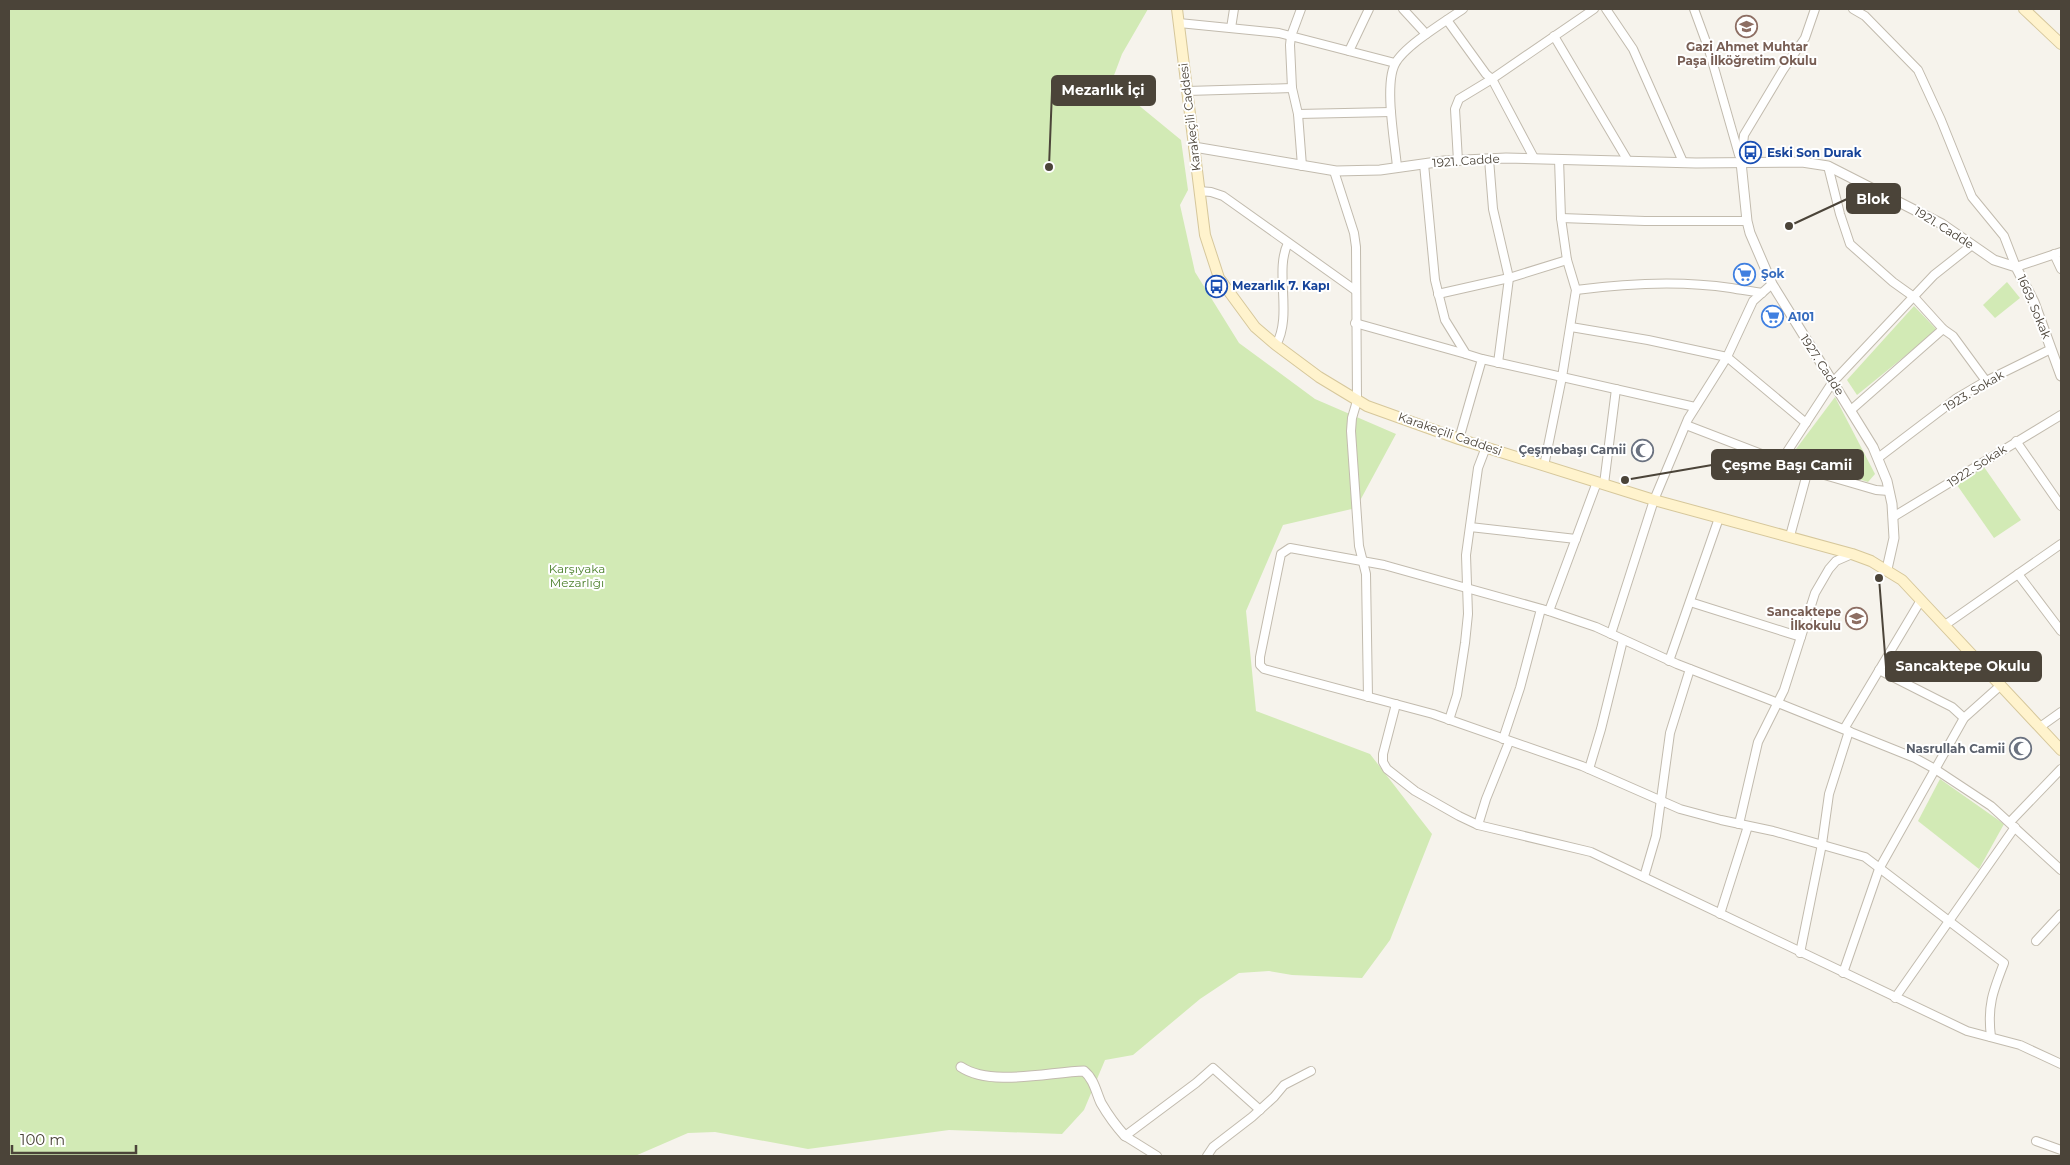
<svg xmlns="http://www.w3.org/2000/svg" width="2070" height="1165" font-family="Montserrat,sans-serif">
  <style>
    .green { fill: #d2eab5 }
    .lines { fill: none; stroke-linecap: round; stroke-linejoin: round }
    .minor-casing { stroke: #c2bbae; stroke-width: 10 }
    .tertiary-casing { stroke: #c2bbae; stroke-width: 11 }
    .secondary-casing { stroke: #d6c79b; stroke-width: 12 }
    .minor { stroke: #fff; stroke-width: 8 }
    .tertiary { stroke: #fff; stroke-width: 9 }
    .secondary { stroke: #fff3cd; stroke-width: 10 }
    .labels { text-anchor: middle; stroke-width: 4; stroke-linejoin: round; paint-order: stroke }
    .education-label { font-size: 12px; font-weight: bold; fill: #785e54; stroke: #fff }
    .street-label { font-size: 12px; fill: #4b4439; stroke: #fff }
    .transit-label { font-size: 12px; font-weight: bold; fill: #164399; stroke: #fff; text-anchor: start }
    .shop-label { font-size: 12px; font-weight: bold; fill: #366cbe; stroke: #fff; text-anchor: start }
    .worship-label { font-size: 12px; font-weight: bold; fill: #5b616d; stroke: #fff; text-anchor: end }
    .park-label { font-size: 12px; fill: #4a7f2a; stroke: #fff }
    .leader { fill: none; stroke: #4b4439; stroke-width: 2 }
    .callout-dot { fill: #4b4439; stroke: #fff; stroke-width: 2 }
    .callout { fill: #4b4439; stroke: #4b4439; stroke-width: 2 }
    .callout-label { font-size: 14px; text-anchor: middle; font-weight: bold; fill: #fff }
  </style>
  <rect width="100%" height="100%" fill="#f6f3ec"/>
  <g class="green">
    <polygon points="9,9 1148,9 1122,54 1113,78 1131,99 1181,140 1188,190 1180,205 1195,272 1239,343 1315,399 1396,434 1356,508 1283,525 1246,611 1256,711 1370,754 1432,834 1390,940 1362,978 1292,975 1269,971 1239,973 1200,999 1133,1055 1105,1060 1084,1110 1062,1134 949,1130 808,1149 715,1132 688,1133 635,1156 9,1156"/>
    <polygon points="2007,282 2020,298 1995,318 1983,305"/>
    <polygon points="1914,306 1937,330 1857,395 1847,380"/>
    <polygon points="1835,397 1875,474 1868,482 1790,457"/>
    <polygon points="1984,467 2021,520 1994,538 1957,485"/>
    <polygon points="1940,779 2004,824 1979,869 1918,821"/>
  </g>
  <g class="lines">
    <defs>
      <g id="minor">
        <polyline points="1301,9 1291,36 1290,45 1292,88 1298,114 1302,166"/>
        <polyline points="1403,9 1426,34"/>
        <polyline points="1606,9 1633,49 1683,162"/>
        <polyline points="1694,9 1709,50 1739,155"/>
        <polyline points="1853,9 1865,16 1918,70 1941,120 1972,197 2004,236 2016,267 2061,252"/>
        <polyline points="1447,20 1486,74 1492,79 1534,158"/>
        <polyline points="1179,23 1279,33 1395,63"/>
        <polyline points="1231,28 1234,9"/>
        <polyline points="1554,36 1628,161"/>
        <polyline points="1349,51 1369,9"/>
        <polyline points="1187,91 1292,88"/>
        <polyline points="1298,114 1391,112"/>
        <polyline points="1489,159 1493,209 1509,278 1498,363"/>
        <polyline points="1458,161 1455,109 1459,99 1492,79 1594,9"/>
        <polyline points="1741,162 1744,135 1783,70 1805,38 1815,9"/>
        <polyline points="1424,164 1435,280 1445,320 1466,354 1482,359 1459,439"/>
        <polyline points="1828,166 1840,214 1850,244 1893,282 1914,297 1943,329 1953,336 1986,381"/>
        <path d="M1397,167c-2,-24 -13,-82 -2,-103 9,-18 51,-43 68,-55"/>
        <polyline points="1334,171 1354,233 1356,247 1357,401 1352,418 1351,431 1359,546 1366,574 1368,697"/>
        <polyline points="1199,191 1211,192 1223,196 1355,290"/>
        <polyline points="1561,218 1645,221 1747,221"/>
        <polyline points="2054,254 2061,269"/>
        <path d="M1576,290c52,-7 103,-10 155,-2 10,2 21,3 31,5"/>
        <polyline points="1438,294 1509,278 1567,260"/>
        <polyline points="1355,323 1466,354"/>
        <polyline points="1571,327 1648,340 1727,357 1806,423"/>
        <path d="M1276,345c17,-30 -2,-74 12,-102"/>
        <polyline points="1482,359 1695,407"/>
        <polyline points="1851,410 1943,329"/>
        <polyline points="1686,425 1790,465 1876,490 1889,491"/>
        <polyline points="2016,441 2061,506"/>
        <polyline points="1878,458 1957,398 1986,381 2051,349"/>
        <polyline points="1781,461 1832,383 1934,275 1972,245"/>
        <polyline points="1544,466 1562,377 1576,290 1567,260 1561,218 1559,159"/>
        <polyline points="1604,484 1616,389"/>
        <polyline points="1893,517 2061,415"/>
        <polyline points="1470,527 1576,539"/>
        <polyline points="1790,536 1808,470"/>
        <polyline points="2018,574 2061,631"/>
        <polyline points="1690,602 1801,637"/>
        <polyline points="1549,611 1597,482"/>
        <polyline points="1945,625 2061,544"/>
        <polyline points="1611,634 1654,500 1688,419 1727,357 1753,301 1772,284"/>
        <polyline points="1669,661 1719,518"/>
        <polyline points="1879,670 1952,707 1964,718"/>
        <polyline points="1396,704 1383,754 1383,762 1387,769 1415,791 1459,816 1478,825 1591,852 1967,1031 2020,1045 2061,1064"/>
        <polyline points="1449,720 1457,695 1465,643 1468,614 1466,555 1478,468 1486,447"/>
        <polyline points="2040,727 2061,712"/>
        <polyline points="1844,729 1921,600"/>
        <polyline points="1503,739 1520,688 1541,609"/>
        <polyline points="1589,769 1601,729 1623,640"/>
        <polyline points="2010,822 2061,769"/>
        <polyline points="1739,824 1758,742 1784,690 1815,593 1829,569 1836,561 1852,554"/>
        <polyline points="1478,825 1486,799 1509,742"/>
        <polyline points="1644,877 1656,836 1670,733 1690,669"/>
        <polyline points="1720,914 1748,826"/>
        <polyline points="2036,941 2061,914"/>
        <polyline points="1800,953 1822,844 1829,794 1849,731"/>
        <polyline points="1843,973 1879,869 1964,718 2001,685"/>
        <polyline points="1895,998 2015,827"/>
        <path d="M1991,1037c-4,-31 2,-46 13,-74l-139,-106 -92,-26 -52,-11 -41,-11 -98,-43 -149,-52 -169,-45 -4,-4v-8l21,-103 9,-6 94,17 165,46 47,16 81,37 101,39 137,55 20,11 56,37 70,64"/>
        <polyline points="2036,1141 2061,1150"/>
        <polyline points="1157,1156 1125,1136 1196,1083 1213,1068 1260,1110"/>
        <polyline points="1207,1156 1213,1147 1252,1117 1274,1097 1284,1085 1311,1071"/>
      </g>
      <g id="tertiary">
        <polyline points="1194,147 1336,171 1380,170 1444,161 1506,158 1696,163 1802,162 1828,166 1942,224 1994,260 2016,267 2034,302 2061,376"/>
        <polyline points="1741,162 1747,221 1750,233 1772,284 1873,447 1887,481 1892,504 1894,538 1887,569"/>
        <path d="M961,1067c30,20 88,5 123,4 10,8 12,21 17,32 7,12 14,22 24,33"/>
      </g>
      <g id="secondary">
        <polyline points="1177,9 1205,235 1219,278 1255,327 1276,345 1319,377 1367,406 1459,439 1654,500 1852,554 1871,561 1902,580 2061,750"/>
        <polyline points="2024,9 2061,44"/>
      </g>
    </defs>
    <use href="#minor" class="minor-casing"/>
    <use href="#tertiary" class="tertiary-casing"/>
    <use href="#secondary" class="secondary-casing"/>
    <use href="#minor" class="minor"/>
    <use href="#tertiary" class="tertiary"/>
    <use href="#secondary" class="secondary"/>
  </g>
  <defs>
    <symbol id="school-ring" viewBox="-11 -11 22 22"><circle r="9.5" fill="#fff" stroke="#8d6e63" stroke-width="1.5"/><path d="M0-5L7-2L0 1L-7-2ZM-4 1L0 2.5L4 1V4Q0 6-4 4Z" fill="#8d6e63"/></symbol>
    <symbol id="bus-ring" viewBox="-11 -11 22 22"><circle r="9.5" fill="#fff" stroke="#1a4fb4" stroke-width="1.5"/><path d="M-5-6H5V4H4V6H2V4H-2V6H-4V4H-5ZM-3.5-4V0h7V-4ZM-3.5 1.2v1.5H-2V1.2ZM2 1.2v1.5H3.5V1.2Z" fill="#1a4fb4"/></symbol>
    <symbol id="supermarket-ring" viewBox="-11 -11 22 22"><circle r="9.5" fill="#fff" stroke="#3f7fe0" stroke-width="1.5"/><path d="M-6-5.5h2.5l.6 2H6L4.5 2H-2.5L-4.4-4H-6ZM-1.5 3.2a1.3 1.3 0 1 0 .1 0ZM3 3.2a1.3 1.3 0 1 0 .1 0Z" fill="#3f7fe0"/></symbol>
    <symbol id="mosque-ring" viewBox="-11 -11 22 22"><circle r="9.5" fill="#fff" stroke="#6b7280" stroke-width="1.5"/><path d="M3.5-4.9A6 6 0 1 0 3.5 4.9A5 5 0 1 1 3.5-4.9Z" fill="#6b7280"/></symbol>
  </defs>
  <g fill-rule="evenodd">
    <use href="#school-ring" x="1734" y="14" width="25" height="25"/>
    <use href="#bus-ring" x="1738" y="140" width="25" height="25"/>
    <use href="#supermarket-ring" x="1732" y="262" width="25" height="25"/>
    <use href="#bus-ring" x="1204" y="274" width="25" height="25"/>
    <use href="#supermarket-ring" x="1760" y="304" width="25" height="25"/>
    <use href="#mosque-ring" x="1630" y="438" width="25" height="25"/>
    <use href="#school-ring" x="1844" y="606" width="25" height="25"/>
    <use href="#mosque-ring" x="2008" y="736" width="25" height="25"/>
  </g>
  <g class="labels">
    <g class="education-label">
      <text x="1747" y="51">Gazi Ahmet Muhtar<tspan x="1747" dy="14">Paşa İlköğretim Okulu</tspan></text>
      <text x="1841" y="616" text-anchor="end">Sancaktepe<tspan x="1841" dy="14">İlkokulu</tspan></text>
    </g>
    <g class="street-label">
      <text transform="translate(1190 117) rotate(-97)" y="4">Karakeçili Caddesi</text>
      <text transform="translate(1466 161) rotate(-4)" y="4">1921. Cadde</text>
      <text transform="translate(1944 228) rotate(32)" y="4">1921. Cadde</text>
      <text transform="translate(2034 307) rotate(67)" y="4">1669. Sokak</text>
      <text transform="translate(1822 365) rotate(57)" y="4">1927. Cadde</text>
      <text transform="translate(1974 391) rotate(-31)" y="4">1923. Sokak</text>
      <text transform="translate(1450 434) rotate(19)" y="4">Karakeçili Caddesi</text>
      <text transform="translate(1977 466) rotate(-33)" y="4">1922. Sokak</text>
    </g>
    <g class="transit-label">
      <text x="1767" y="157">Eski Son Durak</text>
      <text x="1232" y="290">Mezarlık 7. Kapı</text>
    </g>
    <g class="shop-label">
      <text x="1761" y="278">Şok</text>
      <text x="1788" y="321">A101</text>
    </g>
    <g class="worship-label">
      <text x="1626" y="454">Çeşmebaşı Camii</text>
      <text x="2005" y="753">Nasrullah Camii</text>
    </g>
    <g class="park-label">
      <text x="577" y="573">Karşıyaka<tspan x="577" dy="14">Mezarlığı</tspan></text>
    </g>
  </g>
  <path class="leader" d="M1049 167L1052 91M1789 226L1847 199M1625 480L1712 465M1879 578L1886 667"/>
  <g class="callout-dot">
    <circle cx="1049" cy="167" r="5"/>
    <circle cx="1789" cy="226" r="5"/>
    <circle cx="1625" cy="480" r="5"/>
    <circle cx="1879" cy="578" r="5"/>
  </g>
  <g class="callout">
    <rect x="1052" y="76" width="103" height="29" rx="5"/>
    <rect x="1847" y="184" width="53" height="29" rx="5"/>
    <rect x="1712" y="450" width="151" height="29" rx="5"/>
    <rect x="1886" y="652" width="155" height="29" rx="5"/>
  </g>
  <g class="callout-label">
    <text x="1103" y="95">Mezarlık İçi</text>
    <text x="1873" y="204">Blok</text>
    <text x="1787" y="470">Çeşme Başı Camii</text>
    <text x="1963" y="671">Sancaktepe Okulu</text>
  </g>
  <rect width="2070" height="1165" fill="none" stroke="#4b4439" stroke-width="20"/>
  <path d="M12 1145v8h124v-8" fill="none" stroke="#4b4439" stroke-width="2.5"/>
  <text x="20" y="1145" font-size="15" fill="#4b4439" stroke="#ffffff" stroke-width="4" paint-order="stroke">100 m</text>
</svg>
